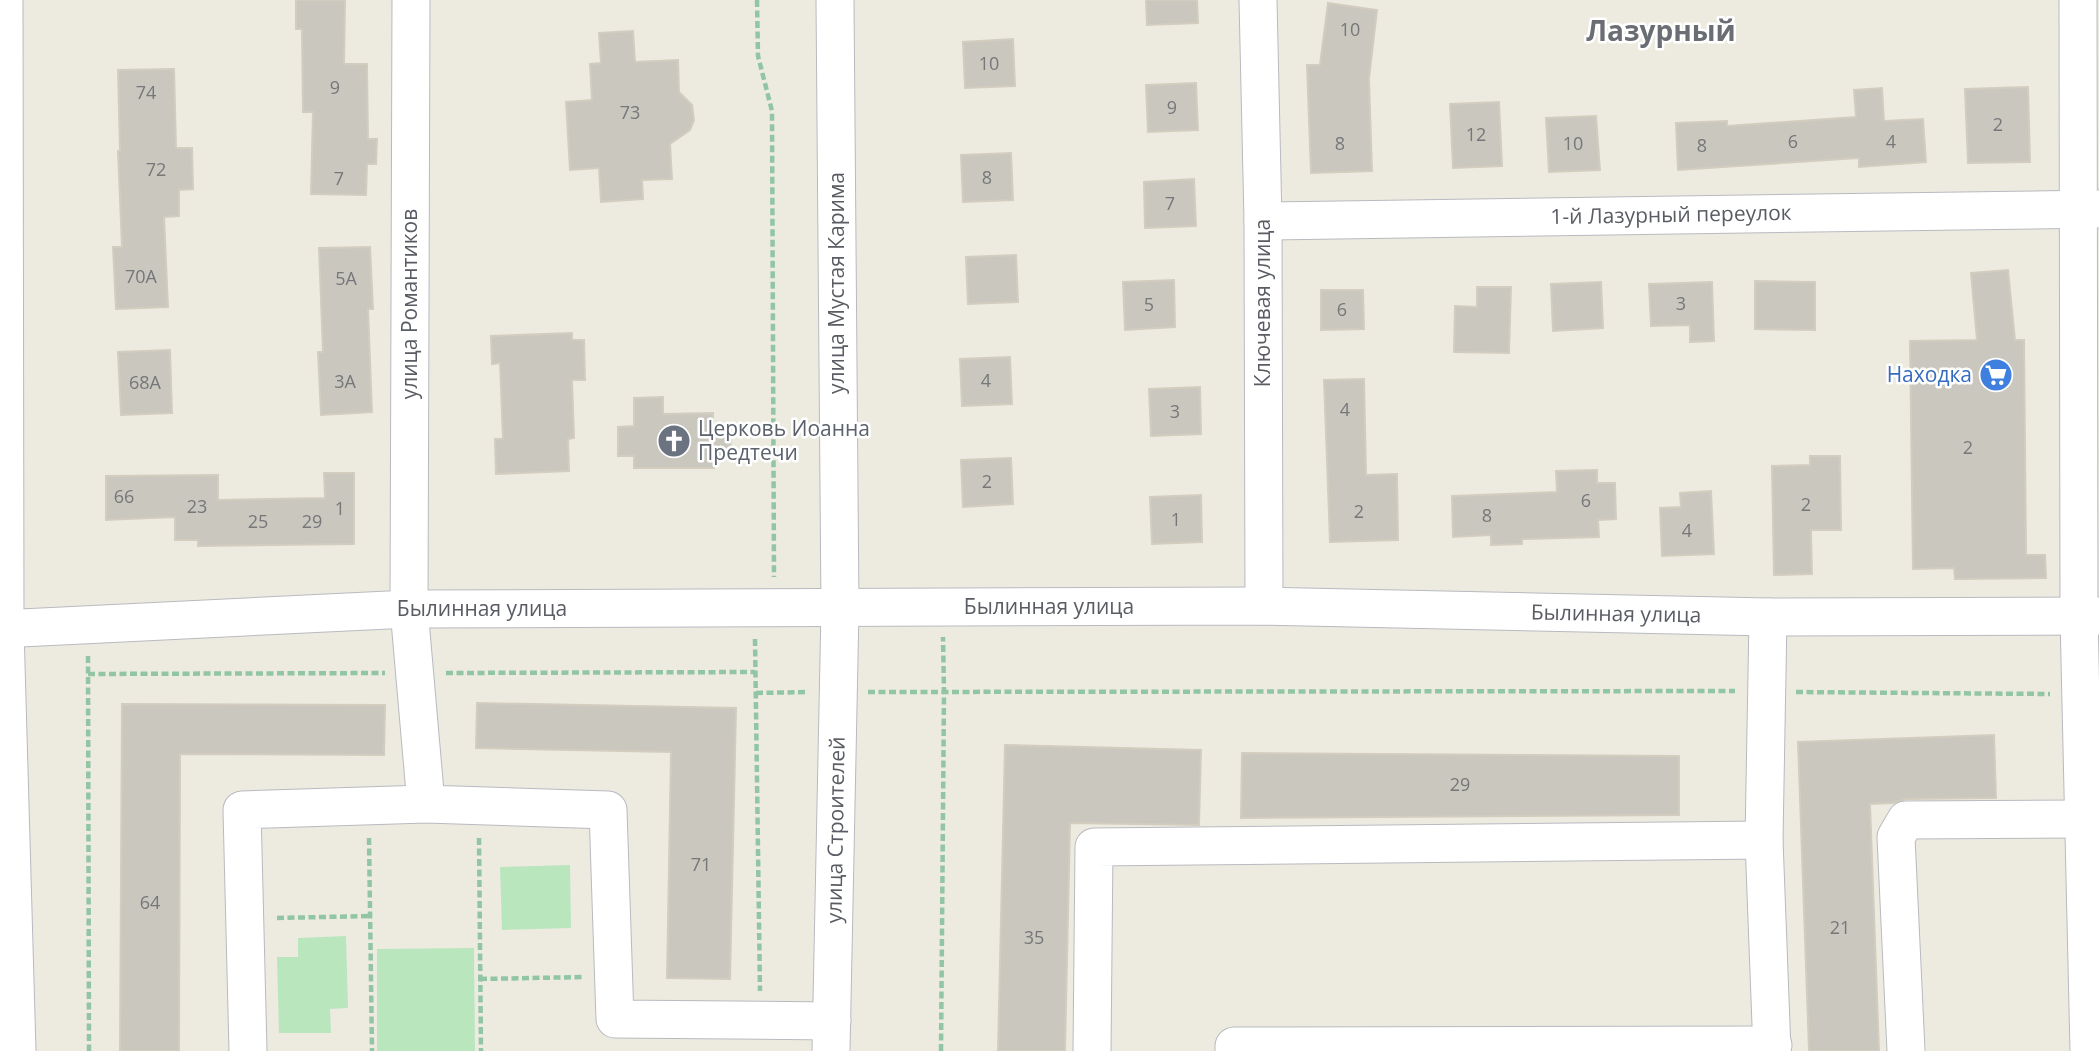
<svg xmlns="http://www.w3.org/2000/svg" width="2099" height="1051" font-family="'Open Sans',sans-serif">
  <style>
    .green { fill: #bae6bd }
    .building { fill: #cac7bf; stroke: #d2cdbe; stroke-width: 2 }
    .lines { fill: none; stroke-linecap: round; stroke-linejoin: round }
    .minor-casing { stroke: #b8bac0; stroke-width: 39 }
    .path { stroke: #92c5a4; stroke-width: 4.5; stroke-dasharray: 7 3.5; stroke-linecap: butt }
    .minor { stroke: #fff; stroke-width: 37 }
    .labels { text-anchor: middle; stroke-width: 5; stroke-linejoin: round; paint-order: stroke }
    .number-label { font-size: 18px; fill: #757779 }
    .street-label { font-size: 21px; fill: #595c62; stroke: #fff }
    .shop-label { font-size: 21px; fill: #366cbe; stroke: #fff; text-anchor: end }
    .worship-label { font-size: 21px; fill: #5b616d; stroke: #fff; text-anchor: start }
    .district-label { font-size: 28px; font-weight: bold; fill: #6a6e74; stroke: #fff }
  </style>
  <rect width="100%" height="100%" fill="#edebe0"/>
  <g class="green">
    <polygon points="570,865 571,928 502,930 500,867"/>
    <polygon points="346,936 348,1008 330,1009 331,1033 279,1033 277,957 298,957 298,938"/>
    <polygon points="474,948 475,1051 377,1051 377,949"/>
  </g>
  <g class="building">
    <polygon points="296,0 345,0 344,64 367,64 368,139 377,139 376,164 367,164 366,195 311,194 313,112 303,112 302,29 296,29"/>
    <polygon points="1146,0 1197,0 1198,23 1147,25"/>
    <polygon points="1328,3 1377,10 1369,79 1372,171 1311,173 1307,65 1320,65"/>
    <polygon points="633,31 635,62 678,60 679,92 692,105 694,120 690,130 670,144 672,179 642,180 643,199 601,202 599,168 570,170 566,102 592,100 590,64 601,63 599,33"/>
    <polygon points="1013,39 1015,86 965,88 963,42"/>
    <polygon points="174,69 176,148 192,148 193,189 179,190 179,216 164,217 168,307 116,309 113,247 122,247 118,151 120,151 118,70"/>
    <polygon points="1196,83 1198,130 1148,132 1146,85"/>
    <polygon points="2028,87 2030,162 1968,163 1965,89"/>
    <polygon points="1882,88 1884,121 1923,119 1926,162 1859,167 1859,158 1678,170 1676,123 1727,121 1727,126 1856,117 1854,90"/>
    <polygon points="1499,102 1502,166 1453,168 1450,104"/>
    <polygon points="1596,116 1600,170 1549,172 1546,118"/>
    <polygon points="1011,153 1013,200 963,202 961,155"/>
    <polygon points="1194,179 1196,226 1145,228 1144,182"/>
    <polygon points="370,247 373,309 368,309 372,412 321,415 318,352 323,352 319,248"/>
    <polygon points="1016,255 1018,302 968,304 966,257"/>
    <polygon points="2008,270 2015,340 2024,340 2026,555 2045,555 2046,578 1955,579 1954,568 1913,569 1910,341 1977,340 1971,273"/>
    <polygon points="1174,280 1175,327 1125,330 1123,282"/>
    <polygon points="1755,281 1815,282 1815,330 1755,329"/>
    <polygon points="1601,282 1603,328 1553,331 1551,284"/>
    <polygon points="1712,282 1714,341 1690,342 1690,325 1651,326 1649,284"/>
    <polygon points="1477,287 1511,287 1509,353 1454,352 1455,306 1477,307"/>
    <polygon points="1321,290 1363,290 1364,329 1321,330"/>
    <polygon points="572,333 572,340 584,340 585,380 572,380 574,438 568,439 569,471 496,474 495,439 503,439 500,363 492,364 491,336"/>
    <polygon points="170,350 172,413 121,415 118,352"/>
    <polygon points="1010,357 1012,404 962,406 960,359"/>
    <polygon points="1364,379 1366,475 1397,474 1398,540 1330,542 1324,380"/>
    <polygon points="1200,387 1201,434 1151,436 1149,389"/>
    <polygon points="663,397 663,414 713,413 713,426 730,426 731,455 714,455 714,468 634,468 634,456 618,456 618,427 634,426 634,398"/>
    <polygon points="1810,456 1840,456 1841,530 1811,530 1812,574 1774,575 1772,466 1810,465"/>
    <polygon points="1011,458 1013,504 963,507 961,460"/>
    <polygon points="1597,470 1597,483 1615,483 1616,519 1598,520 1599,537 1522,539 1522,544 1491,545 1491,535 1453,537 1452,496 1557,492 1556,471"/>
    <polygon points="324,473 354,473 354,544 198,546 198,540 175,540 175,517 106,520 106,476 218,475 218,500 325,498"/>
    <polygon points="1711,491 1714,554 1662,556 1660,508 1681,507 1680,493"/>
    <polygon points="1201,495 1202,542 1152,544 1150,497"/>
    <polygon points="477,703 736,708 730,979 667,978 671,752 476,748"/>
    <polygon points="122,704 385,705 384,755 180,754 179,1051 120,1051"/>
    <polygon points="1994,735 1996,798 1906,799 1894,803 1870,804 1879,1051 1809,1051 1798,742"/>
    <polygon points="1005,745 1201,750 1199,825 1070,823 1065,1051 998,1051"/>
    <polygon points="1242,753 1679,756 1679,815 1241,818"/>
  </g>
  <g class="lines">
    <defs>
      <g id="minor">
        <polyline points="4,0 5,629 17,1051"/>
        <polyline points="411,0 409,609 426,804 608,810 615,1019 832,1021"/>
        <polyline points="1258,0 1263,221 1264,606"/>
        <polyline points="2078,0 2079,617 2089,1051"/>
        <polyline points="1263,221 2099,209"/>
        <polyline points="1768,617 1764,840 1772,1051"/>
        <polyline points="0,629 409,609 1264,606 1768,617 2099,616"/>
        <polyline points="248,1051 242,810 426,804"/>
        <polyline points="831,1051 840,609 835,0"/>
        <polyline points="1092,1051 1094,847 1764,840"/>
        <polyline points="1234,1051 1234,1046 1773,1045"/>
        <polyline points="1906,1051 1896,837 1906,820 2083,819"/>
      </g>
    </defs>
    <use href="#minor" class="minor-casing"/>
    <g class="path">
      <polyline points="757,0 758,56 772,111 774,577"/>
      <polyline points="755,639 760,991"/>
      <polyline points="88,656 89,1051"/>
      <polyline points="446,673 755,672"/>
      <polyline points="88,674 385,673"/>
      <polyline points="868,692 1735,691"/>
      <polyline points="1796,692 2050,694"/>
      <polyline points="756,693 807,692"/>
      <polyline points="369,838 372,1051"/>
      <polyline points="479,838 481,1051"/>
      <polyline points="277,918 370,916"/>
      <polyline points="480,979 584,977"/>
      <polyline points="941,1051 944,692 943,637"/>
    </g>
    <use href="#minor" class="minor"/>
  </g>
  <defs>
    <symbol id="supermarket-disc" viewBox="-11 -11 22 22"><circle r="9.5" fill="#3f7fe0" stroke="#fff"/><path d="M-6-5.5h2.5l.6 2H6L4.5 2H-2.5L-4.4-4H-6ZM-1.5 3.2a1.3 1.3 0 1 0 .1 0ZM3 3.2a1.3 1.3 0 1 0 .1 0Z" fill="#fff"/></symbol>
    <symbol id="church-disc" viewBox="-11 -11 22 22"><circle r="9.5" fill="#6b7280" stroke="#fff"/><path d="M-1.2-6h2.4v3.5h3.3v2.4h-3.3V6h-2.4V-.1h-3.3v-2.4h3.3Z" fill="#fff"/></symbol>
  </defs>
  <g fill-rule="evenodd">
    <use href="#supermarket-disc" x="1977" y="356" width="38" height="38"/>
    <use href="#church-disc" x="655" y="422" width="38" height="38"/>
  </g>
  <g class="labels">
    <g class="number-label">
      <text x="1350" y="36">10</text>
      <text x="989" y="70">10</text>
      <text x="335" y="94">9</text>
      <text x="146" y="99">74</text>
      <text x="1172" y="114">9</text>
      <text x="630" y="119">73</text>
      <text x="1998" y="131">2</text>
      <text x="1476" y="141">12</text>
      <text x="1793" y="148">6</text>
      <text x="1891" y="148">4</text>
      <text x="1340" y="150">8</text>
      <text x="1573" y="150">10</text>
      <text x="1702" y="152">8</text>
      <text x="156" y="176">72</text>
      <text x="987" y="184">8</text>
      <text x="339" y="185">7</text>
      <text x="1170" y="210">7</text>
      <text x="141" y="283">70А</text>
      <text x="346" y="285">5А</text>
      <text x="1681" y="310">3</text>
      <text x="1149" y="311">5</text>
      <text x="1342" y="316">6</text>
      <text x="986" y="387">4</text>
      <text x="345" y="388">3А</text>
      <text x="145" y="389">68А</text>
      <text x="1345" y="416">4</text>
      <text x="1175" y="418">3</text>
      <text x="1968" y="454">2</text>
      <text x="987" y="488">2</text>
      <text x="124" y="503">66</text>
      <text x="1586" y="507">6</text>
      <text x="1806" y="511">2</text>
      <text x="197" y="513">23</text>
      <text x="340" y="515">1</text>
      <text x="1359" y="518">2</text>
      <text x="1487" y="522">8</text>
      <text x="1176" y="526">1</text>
      <text x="258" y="528">25</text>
      <text x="312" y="528">29</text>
      <text x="1687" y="537">4</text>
      <text x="1460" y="791">29</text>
      <text x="701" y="871">71</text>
      <text x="150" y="909">64</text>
      <text x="1840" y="934">21</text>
      <text x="1034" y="944">35</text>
    </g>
    <g class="street-label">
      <text transform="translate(1671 215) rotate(-1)" y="7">1-й Лазурный переулок</text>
      <text transform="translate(837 283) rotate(-90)" y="7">улица Мустая Карима</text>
      <text transform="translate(1263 303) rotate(-90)" y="7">Ключевая улица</text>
      <text transform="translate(410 304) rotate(-90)" y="7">улица Романтиков</text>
      <text x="1049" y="614">Былинная улица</text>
      <text x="482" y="616">Былинная улица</text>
      <text transform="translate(1616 614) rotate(1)" y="7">Былинная улица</text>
      <text transform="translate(836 830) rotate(-89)" y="7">улица Строителей</text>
    </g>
    <g class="shop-label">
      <text x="1972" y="382">Находка</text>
    </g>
    <g class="worship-label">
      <text x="698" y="436">Церковь Иоанна<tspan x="698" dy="24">Предтечи</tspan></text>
    </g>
    <g class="district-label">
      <text x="1661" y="41">Лазурный</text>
    </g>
  </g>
</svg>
